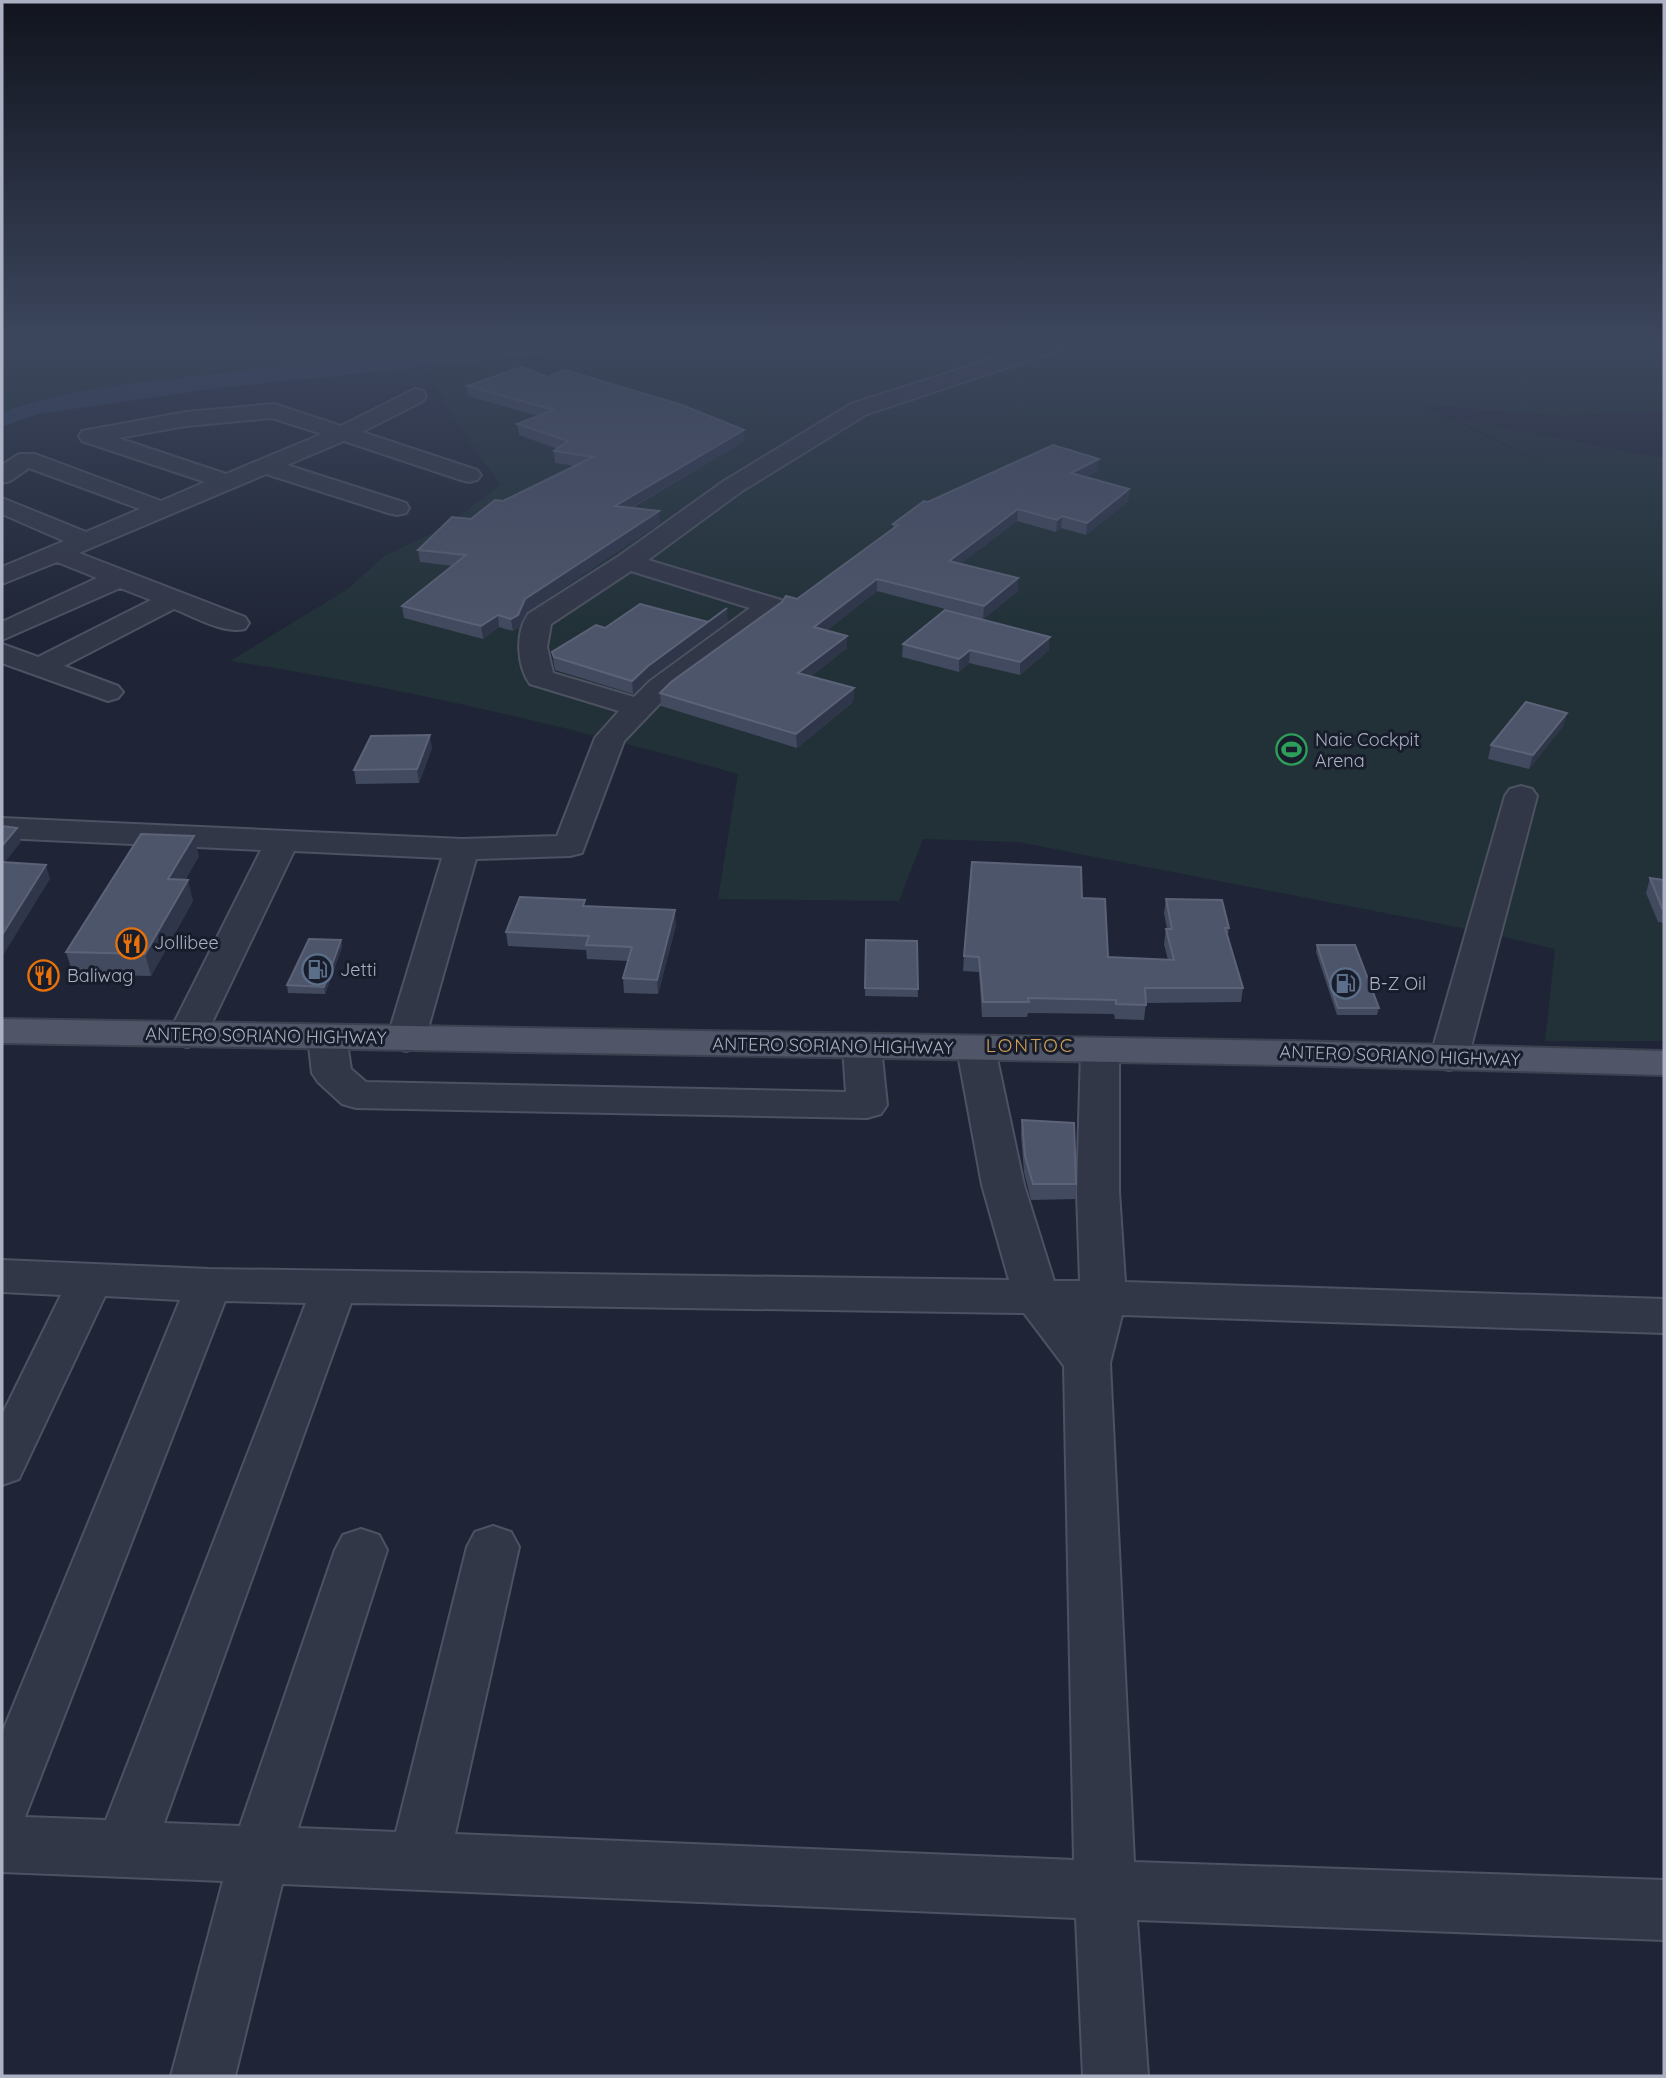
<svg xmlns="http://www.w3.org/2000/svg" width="1666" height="2078" font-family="Quicksand,sans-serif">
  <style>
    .green { fill: #213137 }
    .water { fill: #303b5c }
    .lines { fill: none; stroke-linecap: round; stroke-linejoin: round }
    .minor-casing { stroke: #4d5262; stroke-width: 4 }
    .primary-casing { stroke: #3c4150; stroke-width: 4 }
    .minor { fill: #323747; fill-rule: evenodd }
    .primary { fill: #505667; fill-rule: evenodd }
    .wall { fill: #424a5f }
    .shaded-wall { fill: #2f364a }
    .building { fill: #4d556a; stroke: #5c6378; stroke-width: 2 }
    .labels { text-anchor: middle; stroke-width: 6; stroke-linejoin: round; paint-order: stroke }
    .poi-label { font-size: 18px; fill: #acb1c4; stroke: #181d2b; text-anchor: start }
    .street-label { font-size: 18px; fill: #acb1c4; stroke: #181d2b }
    .neighbourhood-label { font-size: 19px; letter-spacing: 2px; fill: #d4a156; stroke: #181d2b }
  </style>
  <rect width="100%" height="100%" fill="#1f2536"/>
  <g class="green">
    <polygon points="62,343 385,343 397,350 375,358 91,390 27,403 2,412 2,357"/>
    <path d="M613,343h861l99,11 91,-11v67l-3,1 -100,5 -144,-12 176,82 -141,-68 212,40v583h-119l10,-92 -72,-17 -465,-90 -95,-3 -24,62 -181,-2 20,-125c-167,-47 -336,-87 -508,-113l118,-72 36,-33 61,-29 55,-42 -44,-63 -31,-55 159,-17z"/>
  </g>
  <g class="water">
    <path d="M475,343h138l-29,7 -374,39 -172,25 -36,13v-15c68,-24 142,-30 214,-38 87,-9 173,-18 259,-31z"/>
    <path d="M1473,343h178c-58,8 -121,18 -178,0z"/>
  </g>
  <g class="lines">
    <defs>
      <g id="minor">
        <path d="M1042,343h30l-3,4 -202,67 -125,77 -94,69 133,40 4,6 -4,6 -111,81 -46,48 -42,112 -12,3 -94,3 -51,180 -5,8 -14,4 -14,-4 -5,-8 55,-181 -148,-7 -88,184 -5,8 -14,4 -14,-4 -5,-8 93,-185 -259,-12v-20l460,21 95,-3 38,-98 24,-27 -89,-27c-13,-18 -15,-51 -2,-70l91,-58 105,-75 127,-77zM631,571l119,37 -100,73 -16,16 -81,-24 -6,-26 4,-23z"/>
        <path d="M415,389l8,2 3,5 -3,5 -61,31 115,38 4,5 -4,5 -8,2 -8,-2 -117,-39 -57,24 119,38 3,5 -3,5 -9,2 -9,-2 -122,-39 -187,79 166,64 4,6 -4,6c-22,5 -50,-12 -71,-20l-110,57 54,20 5,6 -5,6 -10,3 -106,-38v-19l36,13 113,-57 -31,-12 -118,52v-18l95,-44 -40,-16 -55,22v-17l62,-26 -62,-27v-16l84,34 54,-23 -111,-41 -19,13 -8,2v-18l17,-11h16l126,47 44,-19 -123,-41 -3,-5 3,-5 104,-19 88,-8 67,22zM272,418l50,16 -96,40 -108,-36 68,-12z"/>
        <polygon points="1521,786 1532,789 1537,796 1468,1058 1463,1067 1449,1070 1435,1067 1430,1058 1505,796 1510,789"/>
        <polygon points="327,1025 341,1029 346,1037 351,1069 366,1082 846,1092 843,1047 848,1039 862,1035 876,1039 881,1047 887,1105 881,1114 867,1118 356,1108 342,1104 318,1082 312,1073 308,1037 313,1029"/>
        <path d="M976,1037l14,4 5,8 29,136 30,96h26l-3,-89 4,-141 5,-9 14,-3 14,3 5,9v141l6,90 539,17v34l-542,-18 -12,48 24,499 530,18v60l-527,-20 11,156h-65l-7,-158 -794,-34 -47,192h-64l52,-195 -221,-9v-139l178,-433 -75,-4 -86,183 -17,6v-70l59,-120 -59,-3v-32l207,9 800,11 -27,-95 -25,-136 5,-8zM225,1301l81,2 -200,517 -81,-3zM351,1303l673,10 40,53 10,494 -619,-26 64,-287 -8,-15 -18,-6 -18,6 -8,15 -71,285 -98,-4 89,-278 -8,-15 -18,-6 -18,6 -8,15 -95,276 -76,-3z"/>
      </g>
      <polygon id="primary" points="2,1019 1291,1041 1664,1051 1664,1075 1291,1065 2,1043"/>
    </defs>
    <use href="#minor" class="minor-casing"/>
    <use href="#primary" class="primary-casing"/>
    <use href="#minor" class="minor"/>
    <use href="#primary" class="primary"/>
  </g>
  <g class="wall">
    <polygon points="548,377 745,441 632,508 660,523 527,612 519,627 513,631 499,627 483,639 404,618 402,606 453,566 420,562 418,550 503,501 576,466 555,463 554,451 558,449 519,435 517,424 538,416 468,396 467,386"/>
    <polygon points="1098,471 1085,477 1129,489 1128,501 1086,535 1061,528 1056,532 1017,521 960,564 1018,578 1018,591 983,619 877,591 827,630 847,636 847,648 810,677 854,688 853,702 797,748 661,706 660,693 797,599 893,529 893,524 928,502"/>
    <polygon points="728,621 648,679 633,694 555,670 552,652 605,628"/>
    <polygon points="903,644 1049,650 1020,675 969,663 959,672 902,657"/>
    <polygon points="1567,713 1563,726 1529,769 1488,759 1491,745"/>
    <polygon points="432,748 419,783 356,784 354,770"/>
    <polygon points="199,856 185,880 193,901 151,976 73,974 66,952"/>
    <polygon points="1650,878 1664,879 1664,923 1658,922 1646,893"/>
    <polygon points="1082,898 1108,957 1168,960 1164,944 1166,929 1167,929 1164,913 1166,899 1229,928 1228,935 1243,988 1241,1002 1146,1003 1144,1020 1115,1019 1114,1014 1028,1013 1027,1017 982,1017 979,972 963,971 964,956"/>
    <polygon points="585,906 676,925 658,994 624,993 623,978 628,961 587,959 586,950 508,946 506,932"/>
    <polygon points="341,940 342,947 325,994 288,993 287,985"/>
    <polygon points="866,940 917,941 918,997 865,996"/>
    <polygon points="1317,945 1379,1008 1377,1015 1337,1015 1316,952"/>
    <polygon points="1022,1120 1076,1184 1075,1199 1031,1200 1024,1172 1021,1135"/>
  </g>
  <g class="shaded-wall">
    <polygon points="744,430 745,441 615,517 615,506"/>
    <polygon points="1099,459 1098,471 1070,485 1071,473"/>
    <polygon points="1129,489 1128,501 1086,535 1087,523"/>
    <polygon points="1018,509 1017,521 948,573 949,561"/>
    <polygon points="659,511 660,523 527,612 519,627 513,631 511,619 525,599"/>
    <polygon points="1062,516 1061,528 1056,532 1057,520"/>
    <polygon points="1018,578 1018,591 983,619 984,606"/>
    <polygon points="877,579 877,591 815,639 814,627"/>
    <polygon points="727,608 728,621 648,679 633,694 632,681 648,666"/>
    <polygon points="498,615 499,627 483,639 481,626"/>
    <polygon points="847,636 847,648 798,686 798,673"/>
    <polygon points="1050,637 1049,650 1020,675 1020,662"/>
    <polygon points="970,650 969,663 959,672 959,659"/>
    <polygon points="854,688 853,702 797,748 796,734"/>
    <polygon points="1567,713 1563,726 1529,769 1533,755"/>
    <polygon points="430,735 432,748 419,783 417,769"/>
    <polygon points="17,828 21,842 2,866 2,846"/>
    <polygon points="194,836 199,856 173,900 168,879"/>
    <polygon points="46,865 50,879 2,957 2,935"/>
    <polygon points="188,880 193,901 151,976 145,954"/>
    <polygon points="675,910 676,925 658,994 657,980"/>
    <polygon points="341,940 342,947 325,994 324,987"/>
  </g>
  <g class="building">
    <polygon points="522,367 548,377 565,370 682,405 744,430 615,506 659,511 525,599 518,615 511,619 498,615 481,626 402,606 466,555 418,550 452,517 471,519 495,500 503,501 593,457 554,451 568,441 517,424 554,410 467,386"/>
    <polygon points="1053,445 1099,459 1071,473 1129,489 1087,523 1062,516 1057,520 1018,509 949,561 1018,578 984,606 877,579 814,627 847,636 798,673 854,688 796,734 660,693 671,682 782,602 786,596 797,599 898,525 893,524 924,501 928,502"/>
    <polygon points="640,604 708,622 727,608 648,666 632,681 554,657 552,652 596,625 605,628"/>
    <polygon points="945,610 1050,637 1020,662 970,650 959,659 903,644"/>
    <polygon points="1526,702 1567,713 1533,755 1491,745"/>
    <polygon points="430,735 417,769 354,770 371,736"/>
    <polygon points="2,826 17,828 2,846"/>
    <polygon points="141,834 194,836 168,879 188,880 145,954 66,952"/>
    <polygon points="2,862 46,865 2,935"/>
    <polygon points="972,862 1081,867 1082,898 1105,899 1108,957 1174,960 1166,929 1172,929 1166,899 1222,900 1229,928 1225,928 1243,988 1145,988 1146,1005 1116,1004 1116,1000 1028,998 1029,1002 983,1002 979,957 964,956"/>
    <polygon points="1650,878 1664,880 1664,908 1662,908"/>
    <polygon points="520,897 585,900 583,906 675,910 657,980 623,978 632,947 586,945 589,936 506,932"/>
    <polygon points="309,939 341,940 324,987 287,985"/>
    <polygon points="866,940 917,941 918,989 865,988"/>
    <polygon points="1317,945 1355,945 1379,1008 1338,1008"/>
    <polygon points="1022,1120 1074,1123 1076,1184 1033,1184 1025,1156"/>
  </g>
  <linearGradient id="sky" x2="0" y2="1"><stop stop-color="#11141e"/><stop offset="0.54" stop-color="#3c465d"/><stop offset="1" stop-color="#3c465d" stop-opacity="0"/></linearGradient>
  <rect width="1666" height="634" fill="url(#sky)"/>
  <defs>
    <symbol id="stadium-ring" viewBox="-11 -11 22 22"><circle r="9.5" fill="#181d2b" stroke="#2e9e5b" stroke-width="1.5"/><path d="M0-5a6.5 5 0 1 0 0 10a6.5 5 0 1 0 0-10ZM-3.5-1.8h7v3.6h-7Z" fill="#2e9e5b"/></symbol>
    <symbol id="restaurant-ring" viewBox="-11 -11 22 22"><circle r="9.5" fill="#181d2b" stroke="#e8710a" stroke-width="1.5"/><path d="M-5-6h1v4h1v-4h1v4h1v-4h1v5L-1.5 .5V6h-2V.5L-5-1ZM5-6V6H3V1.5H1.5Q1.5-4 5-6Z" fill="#e8710a"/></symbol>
    <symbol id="fuel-ring" viewBox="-11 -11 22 22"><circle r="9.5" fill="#181d2b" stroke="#5c6f8a" stroke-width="1.5"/><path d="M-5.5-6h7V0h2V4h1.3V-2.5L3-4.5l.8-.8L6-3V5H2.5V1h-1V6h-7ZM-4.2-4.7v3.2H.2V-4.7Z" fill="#5c6f8a"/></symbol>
  </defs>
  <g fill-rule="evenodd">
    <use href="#stadium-ring" x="1274" y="732" width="35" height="35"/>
    <use href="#restaurant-ring" x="114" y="926" width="35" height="35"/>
    <use href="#fuel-ring" x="300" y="952" width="35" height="35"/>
    <use href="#restaurant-ring" x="26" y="958" width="35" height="35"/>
    <use href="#fuel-ring" x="1328" y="966" width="35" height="35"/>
  </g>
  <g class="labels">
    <g class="poi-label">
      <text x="1315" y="746">Naic Cockpit<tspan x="1315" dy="21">Arena</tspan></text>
      <text x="154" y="949">Jollibee</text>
      <text x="340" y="976">Jetti</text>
      <text x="67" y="982">Baliwag</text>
      <text x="1369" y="990">B-Z Oil</text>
    </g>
    <g class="street-label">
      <text transform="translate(266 1036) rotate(1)" y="6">ANTERO SORIANO HIGHWAY</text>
      <text transform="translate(833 1046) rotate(1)" y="6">ANTERO SORIANO HIGHWAY</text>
      <text transform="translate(1400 1056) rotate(2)" y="6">ANTERO SORIANO HIGHWAY</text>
    </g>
    <g class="neighbourhood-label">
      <text x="1030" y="1052">LONTOC</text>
    </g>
  </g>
  <rect width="1666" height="2078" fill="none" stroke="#acb1c4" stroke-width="7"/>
</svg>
